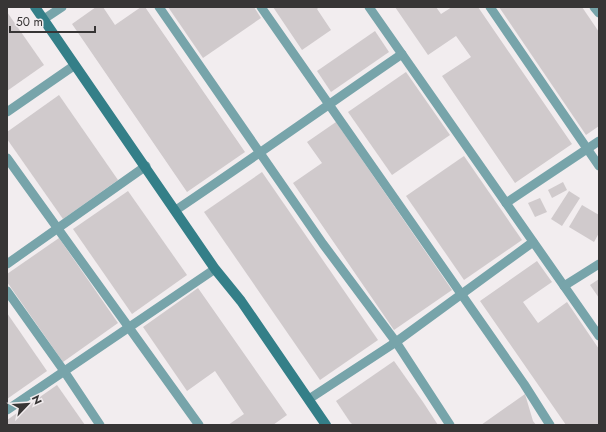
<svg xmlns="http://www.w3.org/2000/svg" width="606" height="432" font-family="Jost,sans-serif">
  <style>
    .building { fill: #d0cacc }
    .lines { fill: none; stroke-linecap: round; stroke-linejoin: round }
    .street { stroke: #77a4aa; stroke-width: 9 }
    .secondary { stroke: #347f88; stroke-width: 10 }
  </style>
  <rect width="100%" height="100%" fill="#f2edef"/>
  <g class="building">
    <polygon points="96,7 103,7 115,25 141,7 145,7 245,152 187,192 72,24"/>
    <polygon points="168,7 254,7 261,18 203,58"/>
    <polygon points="273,7 319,7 317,9 331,30 302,50"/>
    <polygon points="395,7 436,7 441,14 452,7 478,7 572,144 515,183 442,76 471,57 456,36 428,55"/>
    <polygon points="499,7 582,7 599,32 599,126 586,135"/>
    <polygon points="7,12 44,65 7,91"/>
    <polygon points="375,31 389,52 331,92 317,71"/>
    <polygon points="406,72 450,135 392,175 348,112"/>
    <polygon points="59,95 118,180 63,219 7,139 7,132"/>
    <polygon points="336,122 452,290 394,330 293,183 322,163 307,142"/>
    <polygon points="464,156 522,240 464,280 406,196"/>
    <polygon points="262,172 378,340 320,380 204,212"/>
    <polygon points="563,182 567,190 552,198 548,190"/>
    <polygon points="128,191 187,275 132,314 73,229"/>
    <polygon points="569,191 580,198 562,226 551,219"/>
    <polygon points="540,198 547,212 535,217 528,203"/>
    <polygon points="582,205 599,215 599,233 594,242 569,227"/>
    <polygon points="59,238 118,323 63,362 7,282 7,274"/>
    <polygon points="537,261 552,282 523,302 538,323 567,302 599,349 599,425 566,425 480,301"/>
    <polygon points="599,279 599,298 590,285"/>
    <polygon points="198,288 287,415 273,425 228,425 244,414 215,371 187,391 143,327"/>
    <polygon points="7,313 47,371 7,399"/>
    <polygon points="394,361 423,402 438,425 353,425 350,422 336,401"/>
    <polygon points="57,385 85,425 7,425 7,420"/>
    <polygon points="525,394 533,421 536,425 481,425"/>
  </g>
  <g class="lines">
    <g class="street">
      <polyline points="159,7 323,244 396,342 450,425"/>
      <polyline points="261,7 524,384 550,425"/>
      <polyline points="369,7 599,336"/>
      <polyline points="490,7 599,166"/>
      <polyline points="594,7 599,13"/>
      <polyline points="44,19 62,7"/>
      <polyline points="7,112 75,65"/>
      <polyline points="7,158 199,425"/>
      <polyline points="506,203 599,141"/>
      <path d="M176,210c76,-51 150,-104 226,-156"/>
      <polyline points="7,264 146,166"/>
      <polyline points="564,286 599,264"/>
      <polyline points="7,291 64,371 100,425"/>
      <polyline points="309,399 396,342 533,242"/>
      <polyline points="7,410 215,269"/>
    </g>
    <polyline class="secondary" points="35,7 215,269 241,301 326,425"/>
  </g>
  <rect width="606" height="432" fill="none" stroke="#373535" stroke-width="16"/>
  <g transform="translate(28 404) rotate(65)" stroke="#f2edef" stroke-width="3" paint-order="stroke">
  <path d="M0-3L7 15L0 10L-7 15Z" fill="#373535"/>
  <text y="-6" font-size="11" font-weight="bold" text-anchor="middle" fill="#373535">N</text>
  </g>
  <path d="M10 26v6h85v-6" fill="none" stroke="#373535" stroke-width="2"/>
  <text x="16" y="26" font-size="12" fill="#373535" stroke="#f2edef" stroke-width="3" paint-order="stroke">50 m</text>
</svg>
